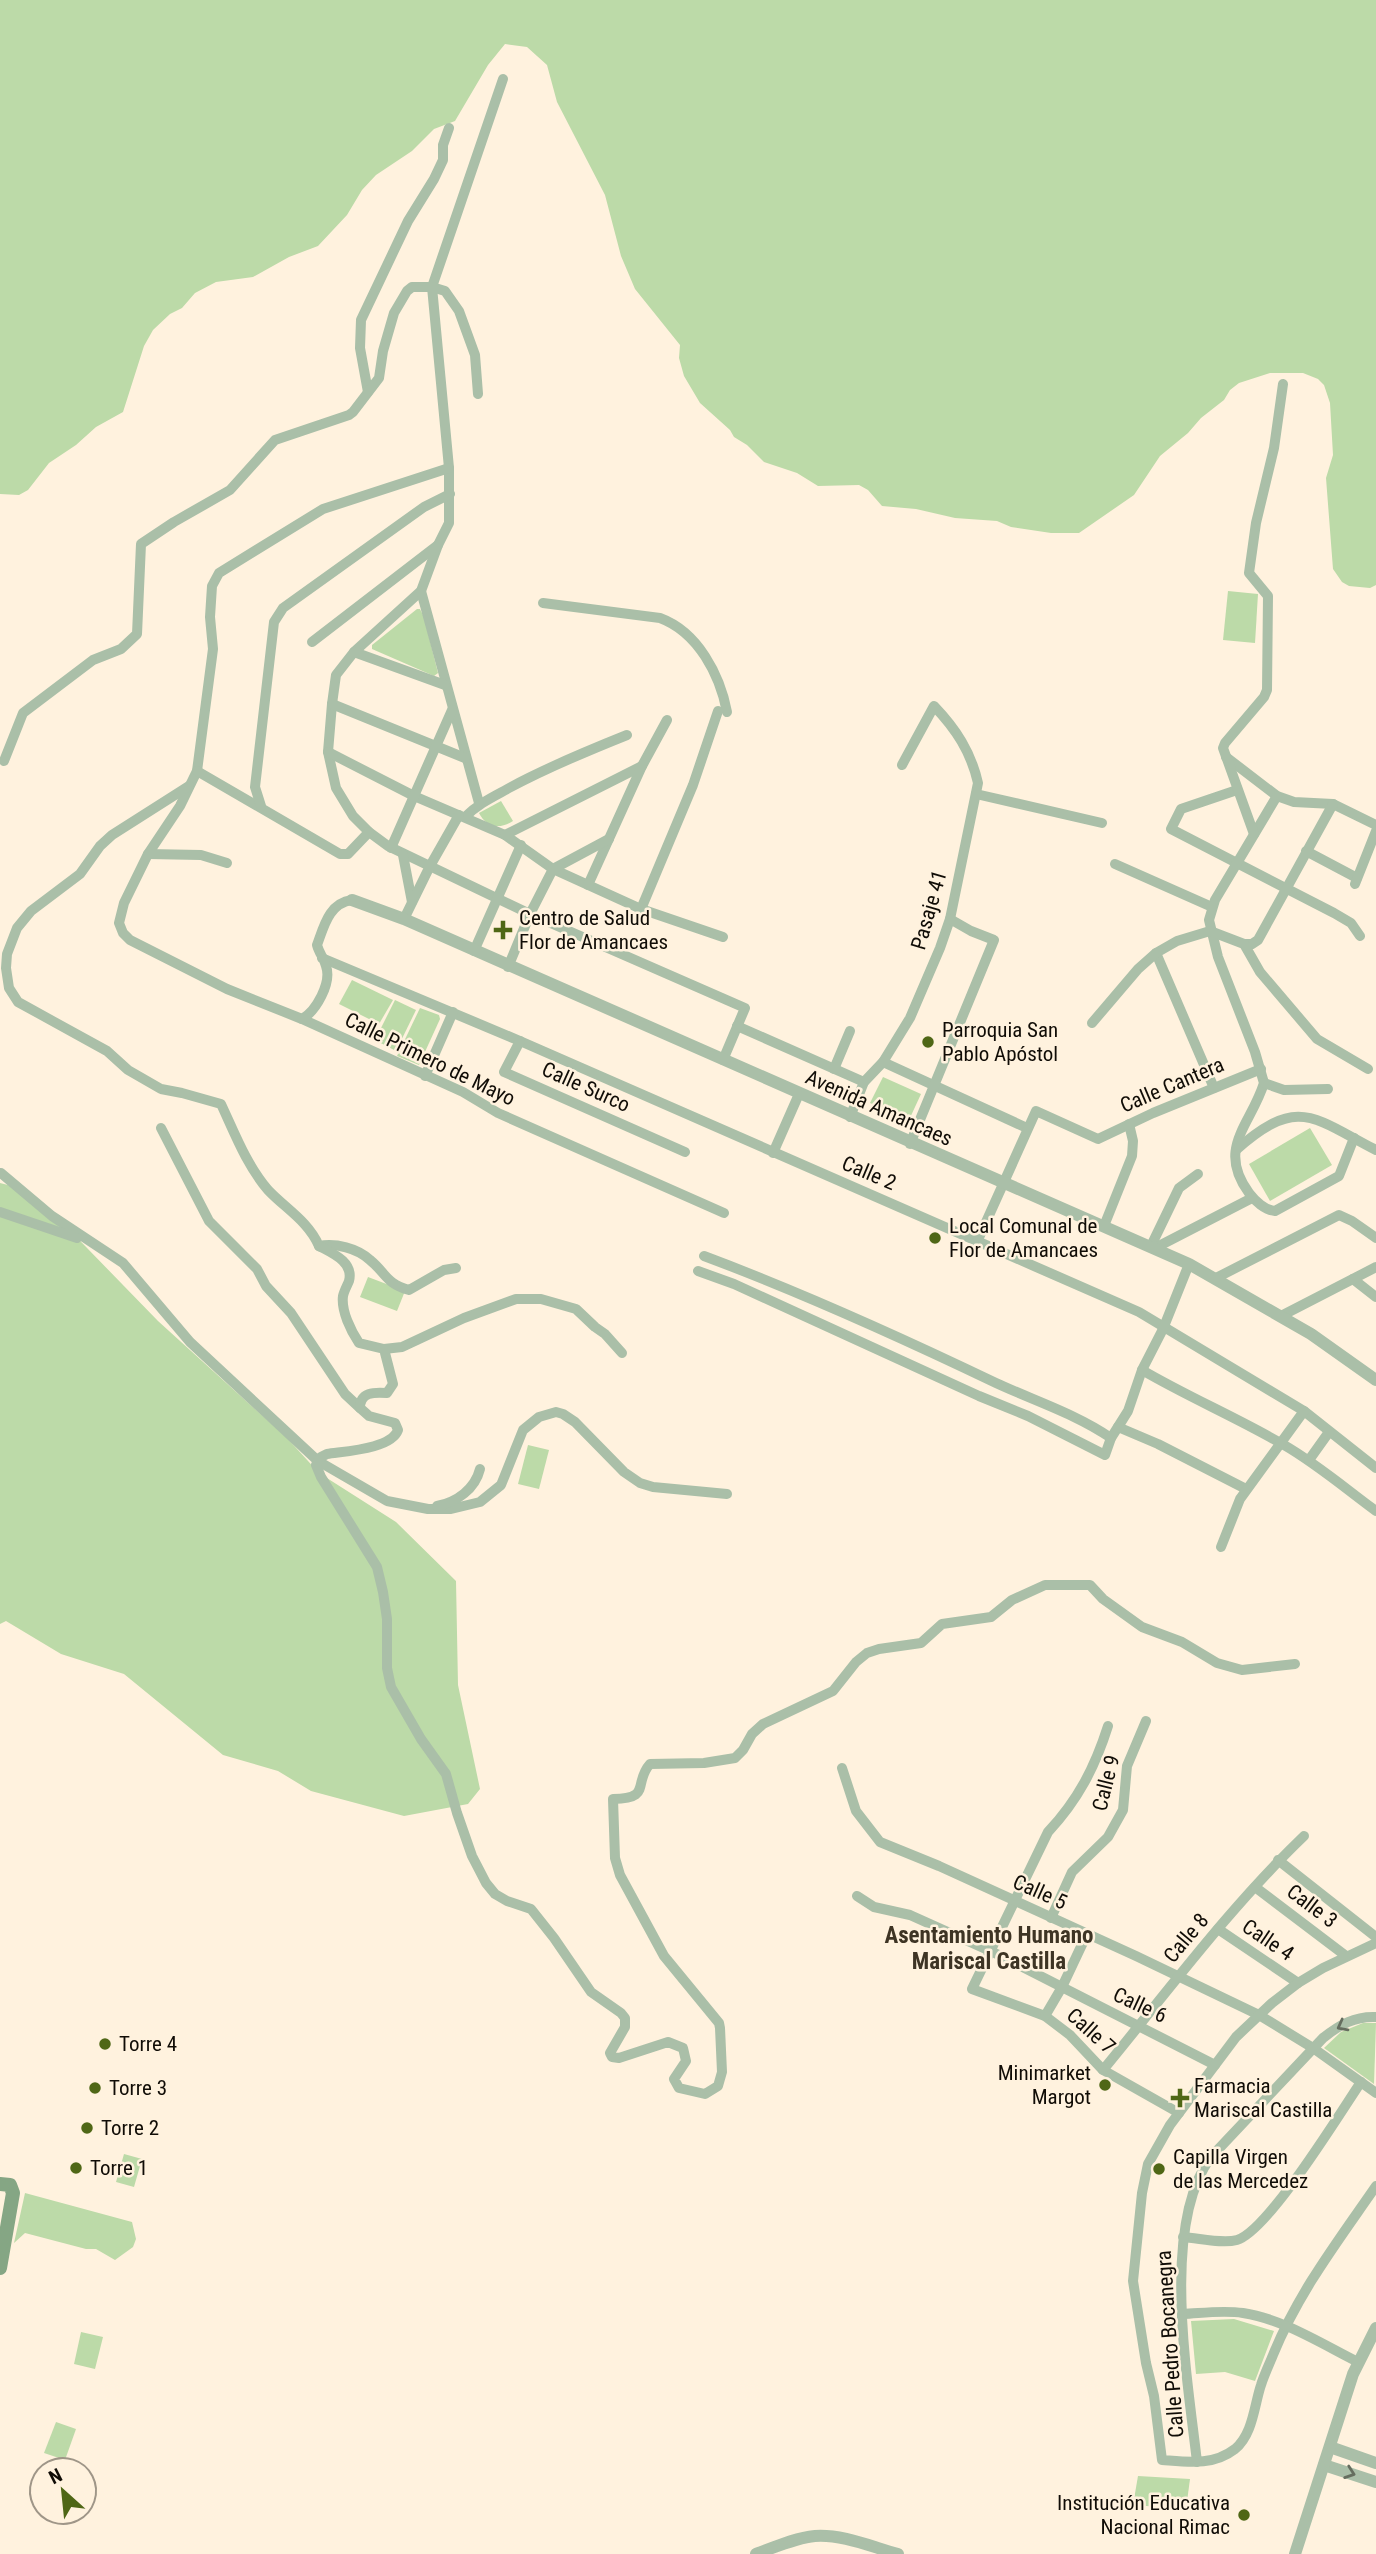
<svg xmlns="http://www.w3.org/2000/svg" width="1376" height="2554" font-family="'Roboto Condensed',sans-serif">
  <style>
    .green { fill: #bcdaa8 }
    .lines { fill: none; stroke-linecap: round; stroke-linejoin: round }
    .minor { stroke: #aabfa8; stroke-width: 10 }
    .tertiary { stroke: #aabfa8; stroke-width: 12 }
    .secondary { stroke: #85a684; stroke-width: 14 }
    .oneway { stroke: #656e5f }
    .poi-dot { fill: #4f6716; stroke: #fff2de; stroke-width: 2.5 }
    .labels { text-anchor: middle; stroke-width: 5; stroke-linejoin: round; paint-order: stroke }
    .street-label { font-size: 21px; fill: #100c06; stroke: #fff2de }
    .poi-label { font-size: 21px; fill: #100c06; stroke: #fff2de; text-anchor: start }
    .neighbourhood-label { font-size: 23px; font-weight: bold; fill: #3e3424; stroke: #fff2de }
  </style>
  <rect width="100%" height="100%" fill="#fff2de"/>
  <g class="green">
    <polygon points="0,0 1376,0 1376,585 1370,588 1349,586 1342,582 1333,569 1326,478 1333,455 1330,403 1324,385 1318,379 1303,373 1270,373 1239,383 1230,390 1224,400 1201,418 1188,433 1160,456 1134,495 1079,533 1051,533 1011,527 997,521 955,518 916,509 882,506 868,490 859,485 818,486 797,473 764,462 747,445 734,437 730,430 700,403 684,376 679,358 680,345 635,289 621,256 605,195 557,102 547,65 527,47 505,44 488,65 455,121 434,129 412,151 376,175 362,190 347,215 318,246 289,257 253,277 216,282 195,293 182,308 170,314 153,330 144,346 123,412 96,427 76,445 49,463 28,490 19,495 0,494"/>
    <polygon points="1228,591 1258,594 1255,643 1223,640"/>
    <polygon points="417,609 420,609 424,617 438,673 434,676 372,649 372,645"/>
    <path d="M501,801l12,20c-14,9 -27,6 -34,-8z"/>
    <polygon points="352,980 393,1000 379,1024 339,1004"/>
    <polygon points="395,1000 416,1010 396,1051 375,1040"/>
    <polygon points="420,1008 439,1015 440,1019 419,1065 397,1056"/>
    <polygon points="883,1077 921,1094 909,1120 870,1103"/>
    <polygon points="1310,1128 1332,1165 1270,1201 1249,1164"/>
    <polygon points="0,1183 8,1185 53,1213 158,1321 287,1438 319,1473 396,1522 456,1581 458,1685 480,1789 468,1804 404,1816 311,1791 278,1771 223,1755 124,1674 61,1654 6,1621 0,1624"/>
    <polygon points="368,1277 405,1291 397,1311 360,1297"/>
    <polygon points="528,1445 549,1450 539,1489 518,1484"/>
    <polygon points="1363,2023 1376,2023 1374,2084 1324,2048 1341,2032"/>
    <polygon points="124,2154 142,2159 134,2187 116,2182"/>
    <polygon points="25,2193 132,2222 136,2239 133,2247 115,2260 96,2249 86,2249 25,2233 14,2243"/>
    <polygon points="1234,2319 1274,2331 1255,2381 1225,2372 1196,2374 1191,2321"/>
    <polygon points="81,2332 103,2337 95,2369 74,2364"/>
    <polygon points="56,2422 76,2429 65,2460 44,2453"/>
    <polygon points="1138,2476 1190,2479 1186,2509 1133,2505"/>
  </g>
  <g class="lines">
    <g class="minor">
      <polyline points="503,79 432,287 449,468 449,523 438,545 421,591 354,652 336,675 332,704 328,752 336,788 353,816 369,832 388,846 530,914 745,1008 723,1060"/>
      <polyline points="368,392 360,348 361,320 408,221 434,179 443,160 443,145 449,128"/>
      <polyline points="449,468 323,509 219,573 212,586 210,617 213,649 197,771 180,806 148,854 124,903 119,923 123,933 130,940 227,989 302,1019 463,1092 498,1113 724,1213"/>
      <polyline points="421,591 479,803"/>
      <path d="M543,603l117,15c38,14 60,57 67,94"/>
      <polyline points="312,642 438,545"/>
      <polyline points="354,652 445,685"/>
      <polyline points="332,704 465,758"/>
      <polyline points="328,752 414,796 505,835 553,869 641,909 723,937"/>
      <polyline points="1226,757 1277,796 1294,802 1333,804 1376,825"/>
      <polyline points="4,761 23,713 93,660 121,649 137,634 141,544 174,522 230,490 275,440 349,415 353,412 379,378 383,351 394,313 407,291 412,287 432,287 445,291 459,311 475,355 478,394"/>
      <polyline points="197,771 340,854 348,854 369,832"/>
      <path d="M189,786l-77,49 -12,11 -20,28 -49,37 -14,17 -10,26 -1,14 3,20 9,14 89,49 21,19 33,19 21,4 39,11c14,30 25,60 47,86 18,19 40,31 51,56 17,-3 38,2 51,14 16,13 16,24 39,30l35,-20 12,-2"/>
      <polyline points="1237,790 1181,809 1171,829 1334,913 1351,923 1360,936"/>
      <polyline points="976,794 1102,823"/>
      <path d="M1277,796l-62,104 -6,20 9,37 37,95 9,31c-13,42 -48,65 -15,110 6,8 16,17 26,18l64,-35 15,-38"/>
      <polyline points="261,806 255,787 274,622 283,608 424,507 450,494"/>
      <path d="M465,817c14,-14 28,-20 46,-30 37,-20 76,-36 116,-52"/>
      <polyline points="1254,834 1223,748 1225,743 1264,697 1267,690 1268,596 1249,573 1256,523 1274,448 1283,384"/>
      <polyline points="505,835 642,766"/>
      <polyline points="391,848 452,710"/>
      <polyline points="1306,851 1357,878"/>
      <polyline points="148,854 201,855 227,863"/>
      <polyline points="403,855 412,902"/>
      <polyline points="1115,864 1212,907"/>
      <polyline points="1355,884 1376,831"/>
      <polyline points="588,885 642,766 667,720"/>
      <polyline points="641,909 693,785 718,711"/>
      <polyline points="404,919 430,866 459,815"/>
      <polyline points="1244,944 1252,944 1258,940 1333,804"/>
      <polyline points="474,951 521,845"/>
      <polyline points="1156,953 1214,1088"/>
      <polyline points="322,958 520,1041 1139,1312 1304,1411 1376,1468"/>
      <polyline points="508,967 530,914 553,869 609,839"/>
      <path d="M302,1019c14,-8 30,-36 24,-53 -2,-8 -7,-13 -9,-21 7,-19 12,-42 35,-45"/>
      <polyline points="1092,1023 1138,969 1156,953 1177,941 1210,931 1244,944 1260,972 1317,1039 1368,1069"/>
      <polyline points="737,1026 864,1082"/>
      <polyline points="520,1041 504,1072 685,1152"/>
      <polyline points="883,1062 1027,1128"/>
      <polyline points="834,1069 850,1031"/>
      <polyline points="425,1076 453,1012"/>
      <polyline points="1264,1083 1284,1090 1328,1089"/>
      <path d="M850,1117l14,-35 19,-20 27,-44 30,-70 10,-29 28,-136c-7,-31 -22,-54 -44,-77l-32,59"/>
      <polyline points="161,1128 209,1221 257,1269 266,1286 291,1313 345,1394 360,1408"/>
      <polyline points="910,1144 994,940 971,931 950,919"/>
      <path d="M1236,1150c62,-55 78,-32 140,0"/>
      <polyline points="773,1153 799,1094"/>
      <polyline points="1,1173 52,1216 123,1263 190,1342 318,1461 387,1501 428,1509 451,1509 480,1502 501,1485 523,1430 539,1417 556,1412 563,1414 575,1422 624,1472 640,1483 653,1487 727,1494"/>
      <polyline points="0,1212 77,1238"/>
      <polyline points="1104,1226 1132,1156 1133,1141 1129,1124"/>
      <polyline points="977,1242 1036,1111 1098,1139 1153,1113 1261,1069"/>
      <path d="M319,1246c13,7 35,16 30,35 -2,5 -5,10 -6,15 -2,15 8,35 16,47l25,6 9,35 -6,9c-13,-1 -27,-1 -27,15l9,8 26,7 3,7c-7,19 -52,21 -71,24l-6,3 -5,8 5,12 56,90 6,25 4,27v49l4,19 30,52 25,35 11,39 15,43 14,27 9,11 12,7 24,8 23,29 37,54 30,21 4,5v9l-15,26 2,4 7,1 49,-16 15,6 3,13 -12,18 5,9 26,6 13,-8 4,-14 -2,-44 -1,-5 -55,-67 -44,-81 -5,-17 -2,-59c39,0 20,-16 37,-35l54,-1 31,-5 8,-8 9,-16 11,-10 70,-33 23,-29 11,-9 12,-4 42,-6 21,-19 49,-7 21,-17 33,-15h45l13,14 39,28 40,15 35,21 25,7 53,-6"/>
      <polyline points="1151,1246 1179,1188 1198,1174"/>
      <polyline points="1155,1248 1252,1198"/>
      <path d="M704,1256c99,37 196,81 292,127 39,18 80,31 115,55"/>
      <polyline points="698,1271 734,1284 979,1396 1028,1416 1105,1455 1111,1438 1128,1411 1142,1370 1163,1329 1189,1264"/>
      <polyline points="1216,1278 1339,1215 1352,1221 1376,1238"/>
      <polyline points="1353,1279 1376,1297"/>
      <polyline points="1281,1316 1376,1267"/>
      <polyline points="384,1349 402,1347 464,1318 516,1299 541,1299 576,1309 595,1327 605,1334 622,1353"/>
      <path d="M1142,1370c46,27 96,48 142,75 33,19 62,44 92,66"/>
      <polyline points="1118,1427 1158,1444 1246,1489"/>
      <polyline points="1309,1460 1329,1432"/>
      <path d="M437,1506c20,-4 38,-17 43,-37"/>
      <polyline points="1221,1547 1240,1499 1304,1411"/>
      <path d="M1108,1726c-13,41 -30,74 -60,106l-76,157 73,27 25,19 33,35 76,43"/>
      <polyline points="842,1768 856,1811 880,1842 939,1866 1136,1956 1259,2015 1313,2048 1376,2093"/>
      <polyline points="1278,1860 1376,1937"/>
      <polyline points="1255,1887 1346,1956"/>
      <polyline points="857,1896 874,1907 910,1915 999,1955 1215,2065"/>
      <polyline points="1051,1918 1072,1872 1108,1837 1123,1810 1127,1766 1146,1721"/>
      <polyline points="1218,1929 1298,1983"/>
      <path d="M1376,1943l-53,25 -25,15 -26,20 -36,34 -66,88 -22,39 -6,29 -9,88 13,82 8,33 8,64c26,2 51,6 73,-11 18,-15 19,-43 26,-64 3,-10 8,-20 12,-30 25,-62 65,-114 103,-169"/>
      <polyline points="1045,2016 1062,1987 1087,1934"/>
      <path d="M1103,2070c65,-79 127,-163 201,-234"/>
      <path d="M1183,2237c16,1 39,7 54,3 31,-9 103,-127 124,-158"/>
      <path d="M1183,2314c20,-1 40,-4 60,-1 40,6 79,31 115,49"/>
      <path d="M1197,2462c-9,-81 -37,-237 14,-305l112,-119c16,-13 32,-22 53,-21"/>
    </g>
    <g class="tertiary">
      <polyline points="352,900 404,919 1189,1264 1311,1334 1376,1380"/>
      <polyline points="1330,2447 1376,2463"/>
      <polyline points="1324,2465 1376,2482"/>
      <path d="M756,2554c19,-7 39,-16 59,-18 27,-2 57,11 83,18"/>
      <polyline points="1295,2554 1353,2374 1376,2328"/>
    </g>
    <polyline class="secondary" points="0,2184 10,2185 13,2193 0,2268"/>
  </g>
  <defs><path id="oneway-chevron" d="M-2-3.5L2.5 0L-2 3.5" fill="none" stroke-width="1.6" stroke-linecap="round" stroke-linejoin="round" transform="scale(1.75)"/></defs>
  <g class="oneway">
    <use href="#oneway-chevron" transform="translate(1342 2026) rotate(152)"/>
    <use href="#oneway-chevron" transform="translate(1350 2473) rotate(19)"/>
  </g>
  <g class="poi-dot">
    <path d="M499.5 919.5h7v7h7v7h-7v7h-7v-7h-7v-7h7z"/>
    <circle cx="928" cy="1042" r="7"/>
    <circle cx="935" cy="1238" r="7"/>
    <circle cx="105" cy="2044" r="7"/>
    <circle cx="1105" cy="2085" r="7"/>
    <circle cx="95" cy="2088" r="7"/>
    <path d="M1176.5 2087.5h7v7h7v7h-7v7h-7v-7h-7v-7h7z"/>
    <circle cx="87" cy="2128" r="7"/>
    <circle cx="76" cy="2168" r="7"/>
    <circle cx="1159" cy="2169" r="7"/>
    <circle cx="1244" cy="2515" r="7"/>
  </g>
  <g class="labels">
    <g class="street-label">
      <text transform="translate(929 910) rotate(-74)" y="7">Pasaje 41</text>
      <text transform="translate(430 1059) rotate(26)" y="7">Calle Primero de Mayo</text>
      <text transform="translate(1172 1085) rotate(-23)" y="7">Calle Cantera</text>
      <text transform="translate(586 1087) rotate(24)" y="7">Calle Surco</text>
      <text transform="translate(879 1108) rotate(24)" y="7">Avenida Amancaes</text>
      <text transform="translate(869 1173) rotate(23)" y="7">Calle 2</text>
      <text transform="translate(1106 1783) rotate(-76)" y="7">Calle 9</text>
      <text transform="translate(1040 1892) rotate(24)" y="7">Calle 5</text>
      <text transform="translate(1312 1906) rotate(37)" y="7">Calle 3</text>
      <text transform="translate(1186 1938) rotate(-50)" y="7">Calle 8</text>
      <text transform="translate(1268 1940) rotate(34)" y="7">Calle 4</text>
      <text transform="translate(1140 2005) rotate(25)" y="7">Calle 6</text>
      <text transform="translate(1091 2031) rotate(42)" y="7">Calle 7</text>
      <text transform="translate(1170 2344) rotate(-94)" y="7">Calle Pedro Bocanegra</text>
    </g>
    <g class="poi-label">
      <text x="519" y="925">Centro de Salud<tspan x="519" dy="24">Flor de Amancaes</tspan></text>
      <text x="942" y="1037">Parroquia San<tspan x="942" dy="24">Pablo Apóstol</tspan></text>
      <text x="949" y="1233">Local Comunal de<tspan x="949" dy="24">Flor de Amancaes</tspan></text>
      <text x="119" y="2051">Torre 4</text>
      <text x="1091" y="2080" text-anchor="end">Minimarket<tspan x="1091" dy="24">Margot</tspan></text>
      <text x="1194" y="2093">Farmacia<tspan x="1194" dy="24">Mariscal Castilla</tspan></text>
      <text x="109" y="2095">Torre 3</text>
      <text x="101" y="2135">Torre 2</text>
      <text x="1173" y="2164">Capilla Virgen<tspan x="1173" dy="24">de las Mercedez</tspan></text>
      <text x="90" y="2175">Torre 1</text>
      <text x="1230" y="2510" text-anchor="end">Institución Educativa<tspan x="1230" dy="24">Nacional Rimac</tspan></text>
    </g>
    <g class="neighbourhood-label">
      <text x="989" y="1943">Asentamiento Humano<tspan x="989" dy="26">Mariscal Castilla</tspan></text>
    </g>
  </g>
  <g transform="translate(63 2491) rotate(333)"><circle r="33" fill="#fff2de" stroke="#9f9688" stroke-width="2"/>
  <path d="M0-5L12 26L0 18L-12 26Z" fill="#4f6716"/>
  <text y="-10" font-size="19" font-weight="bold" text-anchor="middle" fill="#100c06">N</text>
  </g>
</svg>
